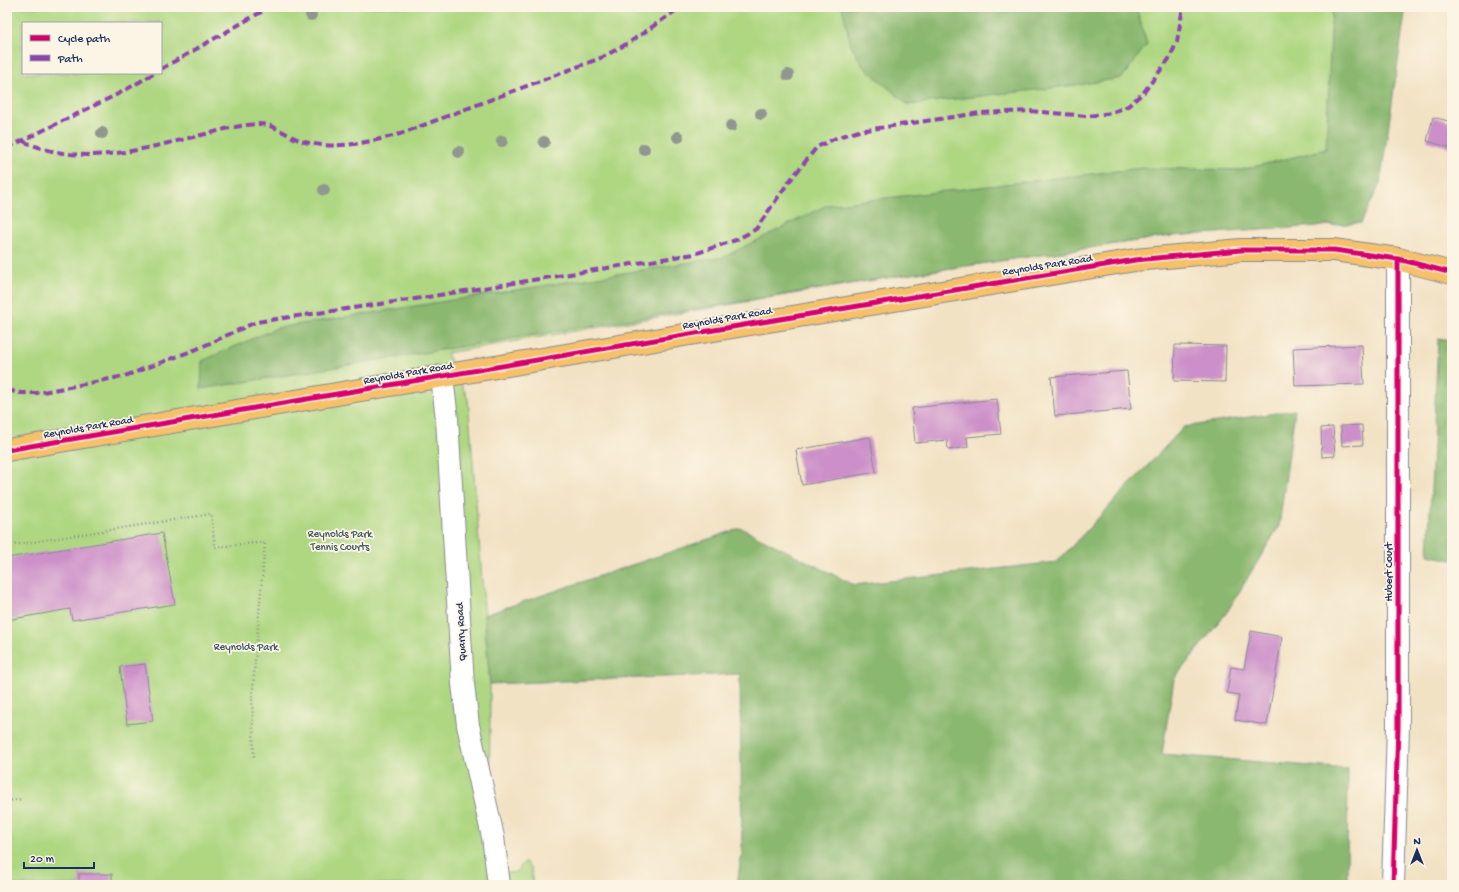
<svg xmlns="http://www.w3.org/2000/svg" width="1459" height="892" font-family="'Gochi Hand',sans-serif">
  <style>
    .green { fill: #afd782; stroke: #658370; fill-rule: evenodd }
    .forest { fill: #8bb870; stroke: #537467 }
    .building { fill: #cc8fc9 }
    .lines { fill: none; stroke-linecap: round; stroke-linejoin: round }
    .minor-casing { stroke: #868891; stroke-width: 24 }
    .major-casing { stroke: #868891; stroke-width: 24 }
    .path { stroke: #868891; stroke-width: 2.5; stroke-dasharray: 1 3; stroke-linecap: butt }
    .minor { stroke: #fff; stroke-width: 22 }
    .major { stroke: #f5c16b; stroke-width: 22 }
    .quiet { stroke: #8e44ad; stroke-width: 4; stroke-dasharray: 8 4; stroke-linecap: butt }
    .cycleway-casing { stroke: #fcf5e5; stroke-width: 8 }
    .cycleway { stroke: #d6006c; stroke-width: 5 }
    .tree { fill: #909791 }
    .labels { text-anchor: middle; stroke-width: 3.5; stroke-linejoin: round; paint-order: stroke }
    .street-label { font-size: 11px; fill: #1b2f5e; stroke: #fcf5e5 }
    .park-label { font-size: 11px; fill: #405967; stroke: #fcf5e5 }
  </style>
  <rect width="100%" height="100%" fill="#fcf5e5"/>
  <filter id="ink" filterUnits="userSpaceOnUse"><feTurbulence type="fractalNoise" baseFrequency=".025" numOctaves="2"/><feDisplacementMap in="SourceGraphic" scale="8" xChannelSelector="R" yChannelSelector="G"/><feConvolveMatrix kernelMatrix="1 2 1 2 8 2 1 2 1" color-interpolation-filters="sRGB"/></filter>
  <filter id="wash" filterUnits="userSpaceOnUse"><feTurbulence type="fractalNoise" baseFrequency=".012" numOctaves="4" result="noise"/><feDisplacementMap in="SourceGraphic" scale="16" xChannelSelector="R" yChannelSelector="G"/><feGaussianBlur stdDeviation="0.9" result="paint"/><feColorMatrix in="noise" values="0 0 0 0 0 0 0 0 0 0 0 0 0 0 0 0 0 1.4 0 .05"/><feComposite in="paint" operator="in"/></filter>
  <g filter="url(#wash)">
    <rect width="100%" height="100%" fill="#f2e2c4"/>
    <path class="green" d="M7,7h1341l13,216 -191,13 -266,39 -457,78 21,46 22,285 -1,192 27,-4 9,-11 6,9 2,15h-526zM23,23h138v50h-138z"/>
    <g class="forest">
      <path d="M842,7h294l11,37 -25,34c-71,12 -143,17 -214,27l-45,-39 -12,-21z"/>
      <polygon points="1332,7 1406,7 1380,184 1361,223 1170,236 904,275 201,389 202,361 277,328 724,257 827,205 1142,168 1241,170 1326,149"/>
      <polygon points="1438,339 1452,341 1452,560 1428,555"/>
      <polygon points="1295,410 1279,526 1227,612 1174,679 1162,754 1348,769 1347,885 737,885 742,851 740,674 490,684 484,615 741,528 854,585 1057,562 1184,427"/>
    </g>
    <g id="blocks">
      <g class="building">
        <polygon points="1433,117 1452,122 1452,148 1427,141"/>
        <polygon points="1175,345 1226,346 1225,382 1174,381"/>
        <polygon points="1362,345 1364,384 1295,386 1293,348"/>
        <polygon points="1127,371 1131,409 1055,416 1051,377"/>
        <polygon points="997,399 1001,434 967,437 968,447 948,450 947,440 915,443 912,408"/>
        <polygon points="1362,425 1363,445 1342,446 1341,426"/>
        <polygon points="1333,427 1335,456 1322,457 1321,428"/>
        <polygon points="870,437 876,472 802,485 796,450"/>
        <polygon points="162,533 175,604 72,620 70,609 7,620 7,558"/>
        <polygon points="1251,631 1282,637 1267,725 1235,720 1239,695 1227,693 1231,667 1244,669"/>
        <polygon points="145,664 153,721 127,724 120,667"/>
        <rect x="79" y="874" width="33" height="11"/>
      </g>
    </g>
  </g>
  <g filter="url(#ink)">
    <use href="#blocks" fill-opacity="0" stroke="#868891" stroke-width="1"/>
    <g class="lines">
      <defs>
        <g id="minor">
          <polyline points="442,377 447,419 463,684 468,725 493,837 499,885"/>
          <polyline points="1393,885 1398,727 1398,259"/>
        </g>
        <polyline id="major" points="7,450 690,334 1135,260 1241,250 1334,250 1398,259 1452,273"/>
      </defs>
      <use href="#minor" class="minor-casing"/>
      <use href="#major" class="major-casing"/>
      <g class="path">
        <polyline points="7,546 211,514 215,547 265,542 252,698 254,758"/>
        <polyline points="7,801 22,799"/>
      </g>
      <use href="#minor" class="minor"/>
      <use href="#major" class="major"/>
      <g class="quiet">
        <polyline points="161,69 270,7"/>
        <path d="M23,141c62,29 125,6 187,-8 15,-4 31,-8 47,-9 17,-1 29,12 45,17 31,10 68,1 98,-7l203,-77 27,-15 51,-35"/>
        <polyline points="7,148 120,93 155,73"/>
        <polyline points="7,390 21,393 38,393 125,376 197,349 256,322 415,299 694,254 736,240 756,229 788,183 817,147 838,137 859,131 980,113 1030,111 1087,116 1111,113 1128,106 1144,92 1169,59 1177,42 1183,7"/>
      </g>
      <defs>
        <g id="cycleway">
          <polyline points="7,450 690,334 1135,260 1241,250 1334,250 1398,259 1452,273"/>
          <polyline points="1393,885 1398,727 1398,259"/>
        </g>
      </defs>
      <use href="#cycleway" class="cycleway-casing"/>
      <use href="#cycleway" class="cycleway"/>
    </g>
    <g class="tree">
      <circle cx="311" cy="15" r="6"/>
      <circle cx="788" cy="75" r="6"/>
      <circle cx="761" cy="114" r="6"/>
      <circle cx="731" cy="126" r="6"/>
      <circle cx="102" cy="133" r="6"/>
      <circle cx="678" cy="137" r="6"/>
      <circle cx="502" cy="141" r="6"/>
      <circle cx="544" cy="142" r="6"/>
      <circle cx="644" cy="149" r="6"/>
      <circle cx="459" cy="152" r="6"/>
      <circle cx="324" cy="190" r="6"/>
    </g>
  </g>
  <g class="labels">
    <g class="street-label">
      <text transform="translate(1047 264) rotate(-9)" y="4">Reynolds Park Road</text>
      <text transform="translate(727 317) rotate(-10)" y="4">Reynolds Park Road</text>
      <text transform="translate(408 372) rotate(-10)" y="4">Reynolds Park Road</text>
      <text transform="translate(88 426) rotate(-10)" y="4">Reynolds Park Road</text>
      <text transform="translate(1388 572) rotate(-90)" y="4">Hubert Court</text>
      <text transform="translate(460 632) rotate(-93)" y="4">Quarry Road</text>
    </g>
    <g class="park-label">
      <text x="340" y="537">Reynolds Park<tspan x="340" dy="13">Tennis Courts</tspan></text>
      <text x="246" y="650">Reynolds Park</text>
    </g>
  </g>
  <rect width="1459" height="892" fill="none" stroke="#fcf5e5" stroke-width="24"/>
  <rect x="22" y="22" width="140" height="52" fill="#fcf5e5" stroke="#a2a6af"/>
  <rect x="30" y="35" width="20" height="6" fill="#d6006c" stroke="#a2a6af"/>
  <text x="58" y="42" font-size="12" fill="#1b2f5e">Cycle path</text>
  <rect x="30" y="55" width="20" height="6" fill="#8e44ad" stroke="#a2a6af"/>
  <text x="58" y="62" font-size="12" fill="#1b2f5e">Path</text>
  <g transform="translate(1417 850)" stroke="#fcf5e5" stroke-width="3" paint-order="stroke">
  <path d="M0-3L7 15L0 10L-7 15Z" fill="#1b2f5e"/>
  <text y="-6" font-size="11" font-weight="bold" text-anchor="middle" fill="#1b2f5e">N</text>
  </g>
  <path d="M24 862v6h70v-6" fill="none" stroke="#1b2f5e" stroke-width="2"/>
  <text x="30" y="862" font-size="12" fill="#1b2f5e" stroke="#fcf5e5" stroke-width="3" paint-order="stroke">20 m</text>
</svg>
